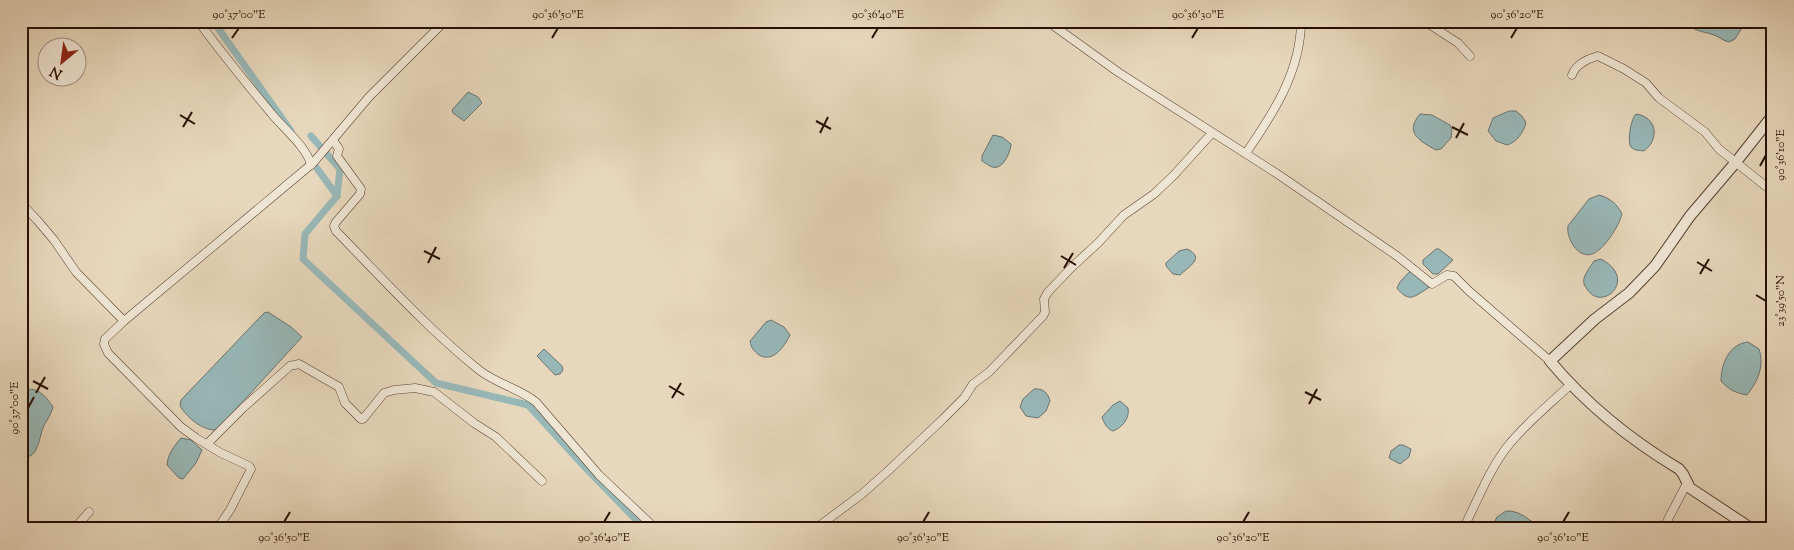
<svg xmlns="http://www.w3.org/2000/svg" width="1794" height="550" font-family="'Sorts Mill Goudy',serif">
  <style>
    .water { fill: #98b8b8; stroke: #6b7470 }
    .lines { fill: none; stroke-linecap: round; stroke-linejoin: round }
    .canal { stroke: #98b8b8; stroke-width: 7 }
    .minor-casing { stroke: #574131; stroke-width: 9 }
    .tertiary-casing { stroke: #574131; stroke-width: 12 }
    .minor { stroke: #efe5d3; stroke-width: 8 }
    .tertiary { stroke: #efe5d3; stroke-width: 10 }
    .ticks { fill: none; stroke: #270f03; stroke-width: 2 }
    .neatline { fill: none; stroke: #270f03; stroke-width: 2 }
    .ticks-label { font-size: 12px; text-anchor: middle; fill: #270f03 }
  </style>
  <rect width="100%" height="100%" fill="#e7d7bc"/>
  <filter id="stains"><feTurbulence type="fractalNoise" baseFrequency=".004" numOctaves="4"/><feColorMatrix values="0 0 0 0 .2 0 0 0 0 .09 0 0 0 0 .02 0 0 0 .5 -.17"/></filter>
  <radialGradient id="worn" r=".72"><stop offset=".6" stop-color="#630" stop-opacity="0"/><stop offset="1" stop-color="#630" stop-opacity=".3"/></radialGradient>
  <g class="water">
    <path d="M1691,21h55l-11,18 -6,3c-6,-1 -9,-5 -15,-7 -8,-3 -15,-3 -23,-8z"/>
    <polygon points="468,92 478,97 482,103 464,121 453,113 452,110"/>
    <path d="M1509,111h7l6,5 4,7c-3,10 -9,19 -19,22l-11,-4 -8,-10 5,-13z"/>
    <path d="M1420,114l12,1 18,10 2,4 -1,9 -10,11 -5,1c-16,-9 -32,-17 -16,-36z"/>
    <path d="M1636,114c21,3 24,25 8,37 -5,-1 -9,0 -13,-4 -4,-5 0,-29 5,-33z"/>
    <path d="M993,135l9,2 9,7c0,7 -7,22 -14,23 -5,2 -11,-4 -15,-6v-5z"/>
    <path d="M1599,195c11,3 18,9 23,19 -3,12 -18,36 -30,40 -14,5 -26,-16 -24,-28l21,-27z"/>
    <path d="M1187,249c19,9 2,17 -7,26l-7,-1 -7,-8v-3l13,-12z"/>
    <polygon points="1436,249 1439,249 1453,260 1438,274 1433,274 1423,264 1423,260"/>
    <path d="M1601,259c38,20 1,54 -14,30 -3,-4 -4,-7 -3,-11 2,-6 7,-12 10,-17z"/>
    <path d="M1411,270l18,14 -1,4c-14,9 -19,15 -31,0l3,-6z"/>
    <path d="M268,312l23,15 11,10 -85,93c-15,1 -30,-13 -37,-24l1,-6 83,-87z"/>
    <path d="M771,320l13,7 6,8c-6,12 -17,28 -31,20 -5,-4 -8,-7 -9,-14l16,-19z"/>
    <path d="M1748,342l11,7c6,18 -2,33 -12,46 -11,-2 -18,-5 -26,-14 0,-17 8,-37 27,-39z"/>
    <polygon points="544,349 562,366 563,370 560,374 555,375 537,356"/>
    <path d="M30,389c11,1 17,9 23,18 -2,7 -5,12 -9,18 -5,11 -4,27 -16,32l-7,-2v-57z"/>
    <path d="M1034,389c9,-1 14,4 16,12l-4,10 -8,7 -12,-2 -6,-9 3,-8z"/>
    <path d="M1120,401l8,7c2,10 -6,20 -15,23 -6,-2 -9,-8 -11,-14l11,-12z"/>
    <path d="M181,438l10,2 11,10 -6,13 -13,16 -4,-1 -12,-13c1,-11 7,-19 14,-27z"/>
    <polygon points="1399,445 1403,445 1411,449 1409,457 1400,464 1389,458 1391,451"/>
    <path d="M1506,511c14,-1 25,10 35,18h-50l6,-12z"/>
  </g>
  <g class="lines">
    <g class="canal">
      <polyline points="213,21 291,131"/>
      <polyline points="311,136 340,169 337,196 305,234 303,259 436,383 528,405 580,462 645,529"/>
      <polyline points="311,160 337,196"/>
    </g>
    <defs>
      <g id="minor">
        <path d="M198,21c23,31 48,62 73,92 11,14 36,34 40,52"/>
        <polyline points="1047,21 1118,72 1279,175 1397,256 1432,284 1447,275 1454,276 1469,291 1550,361"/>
        <polyline points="1424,21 1458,43 1470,56"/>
        <path d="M1572,75c4,-11 15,-16 26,-19l26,13 22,14 13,15 46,34 14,17 54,43"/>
        <path d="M333,140l6,9 -2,7 24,33 -1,5 -24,28 -2,4 2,5c46,47 91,97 143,139 18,14 41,19 57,32l63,73 57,54"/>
        <path d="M1246,153c27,-39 55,-82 55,-132"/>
        <polyline points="21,203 37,220 54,240 76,272 124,321 105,339 104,344 108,353 181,427 196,438 221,453 249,466 251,469 230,510 217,529"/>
        <polyline points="124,321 313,163 369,97 445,21"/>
        <polyline points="207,444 243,408 290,366 299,364 339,387 345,403 361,419 363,419 384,393 394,390 415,388 434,392 474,423 496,437 542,481"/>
        <polyline points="74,529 89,512"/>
        <polyline points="815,529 862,494 889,470 943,419 964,398 973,384 989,372 1043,316 1045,312 1044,299 1048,292 1072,267 1098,243 1124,215 1154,194 1174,175 1212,133"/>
        <path d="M1463,529c14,-27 25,-57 44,-82 18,-23 42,-42 63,-62"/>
        <polyline points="1663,529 1687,483"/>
      </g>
      <path id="tertiary" d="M1752,529l-62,-41 -7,-14 -4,-5c-50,-30 -92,-64 -129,-108l45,-42 34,-26 26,-27 35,-50 46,-54 37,-47"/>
    </defs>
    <use href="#minor" class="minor-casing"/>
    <use href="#tertiary" class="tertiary-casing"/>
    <use href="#minor" class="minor"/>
    <use href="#tertiary" class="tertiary"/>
  </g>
  <path class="ticks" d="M232,38l7,-10M552,38l6,-10M872,38l6,-10M1192,38l6,-10M1511,38l6,-10M180,115l15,9M816,121l15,8M183,127l9,-15M1452,127l16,8M820,133l8,-16M1456,138l8,-15M1760,166l6,-11M424,251l16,8M1061,256l15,9M1697,262l15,9M428,263l8,-16M1064,268l9,-15M1700,274l9,-15M1756,295l10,6M33,381l15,8M669,386l15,9M1305,392l16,8M36,393l9,-16M672,398l9,-15M1309,404l8,-15M28,408l6,-11M284,522l6,-10M604,522l6,-10M923,522l6,-10M1243,522l6,-10M1563,522l6,-10"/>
  <rect width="1794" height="550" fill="none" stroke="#e7d7bc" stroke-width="55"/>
  <g transform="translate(62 62) rotate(209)"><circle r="24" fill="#efe5d3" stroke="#9f8f80"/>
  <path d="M0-4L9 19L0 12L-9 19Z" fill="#8f2418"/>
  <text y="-8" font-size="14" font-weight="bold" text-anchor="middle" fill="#270f03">N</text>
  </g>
  <rect x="28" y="28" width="1738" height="494" class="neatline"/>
  <g class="ticks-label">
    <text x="239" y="18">90°37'00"E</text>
    <text x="558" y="18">90°36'50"E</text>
    <text x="878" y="18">90°36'40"E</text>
    <text x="1198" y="18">90°36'30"E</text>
    <text x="1517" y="18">90°36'20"E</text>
    <text transform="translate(1780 155) rotate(-90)" y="4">90°36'10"E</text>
    <text transform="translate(1780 301) rotate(-90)" y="4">23°39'50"N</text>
    <text transform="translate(14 408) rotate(-90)" y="4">90°37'00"E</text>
    <text x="284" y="541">90°36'50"E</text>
    <text x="604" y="541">90°36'40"E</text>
    <text x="923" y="541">90°36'30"E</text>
    <text x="1243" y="541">90°36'20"E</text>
    <text x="1563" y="541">90°36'10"E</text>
  </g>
  <rect width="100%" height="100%" filter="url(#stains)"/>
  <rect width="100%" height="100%" fill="url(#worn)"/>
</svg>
